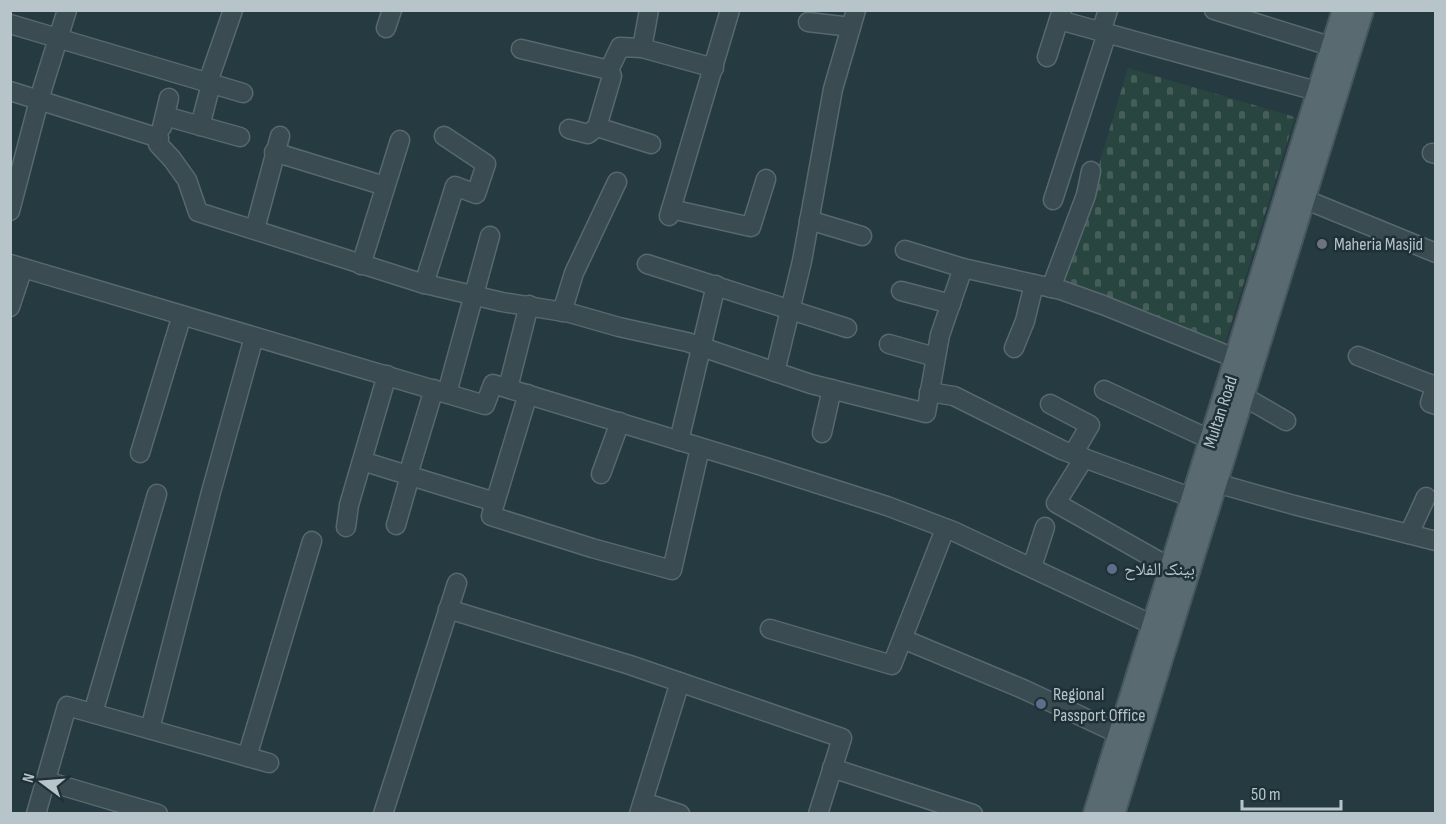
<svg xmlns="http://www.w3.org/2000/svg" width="1446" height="824" font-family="'Sofia Sans Condensed','Noto Naskh Arabic',sans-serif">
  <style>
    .cemetery { fill: url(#cemetery-stones) }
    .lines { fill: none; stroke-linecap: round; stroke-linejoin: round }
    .minor-casing { stroke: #58686f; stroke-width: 21 }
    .major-casing { stroke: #47575e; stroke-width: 26 }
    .minor { stroke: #3a4b51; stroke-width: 18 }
    .major { stroke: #596a71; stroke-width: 22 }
    .worship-dot { fill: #6b7280; stroke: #1f3037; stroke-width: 2 }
    .service-dot { fill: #5c6f8a; stroke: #1f3037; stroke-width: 2 }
    .labels { text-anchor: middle; stroke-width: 5; stroke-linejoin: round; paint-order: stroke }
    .poi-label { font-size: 18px; fill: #b7c5cb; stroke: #1f3037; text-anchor: start }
    .street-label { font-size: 18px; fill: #b7c5cb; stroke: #1f3037 }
  </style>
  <defs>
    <pattern id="cemetery-stones" width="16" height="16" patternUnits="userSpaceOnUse" patternTransform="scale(1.5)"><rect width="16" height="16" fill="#29453f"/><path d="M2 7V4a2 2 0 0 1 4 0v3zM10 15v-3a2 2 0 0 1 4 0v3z" fill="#465e59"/></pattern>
  </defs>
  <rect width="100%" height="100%" fill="#263a42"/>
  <polygon class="cemetery" points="1128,68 1295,117 1223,350 1058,285 1091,191"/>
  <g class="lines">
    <defs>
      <g id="minor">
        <polyline points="1214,10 1333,47"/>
        <polyline points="1059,20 1320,92"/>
        <polyline points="808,22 851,27"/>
        <polyline points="10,24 243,93"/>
        <polyline points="386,28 392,10"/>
        <polyline points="1101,32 1108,10"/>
        <polyline points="642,48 649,10"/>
        <polyline points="521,49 609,70"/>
        <polyline points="1047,57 1062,10"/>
        <polyline points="208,82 233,10"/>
        <polyline points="10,91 159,138"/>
        <polyline points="165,116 240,137"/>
        <polyline points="200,126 211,84"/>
        <polyline points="162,127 169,98"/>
        <polyline points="597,127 612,76 609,70 620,47 642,48 714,68"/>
        <polyline points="569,129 588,134 597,127 651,144"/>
        <polyline points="158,144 172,159 187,180 198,212 421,283 502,302 570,313 619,327 687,342 811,384 926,413 940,335 963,268"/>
        <polyline points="274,152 385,186"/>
        <polyline points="1432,153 1436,154"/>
        <polyline points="1304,199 1436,253"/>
        <polyline points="1053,200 1107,33"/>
        <polyline points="671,209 751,227 766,179"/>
        <polyline points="10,211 41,93 67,10"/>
        <polyline points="669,216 730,10"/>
        <polyline points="809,220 862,236"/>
        <polyline points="255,229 280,136"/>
        <polyline points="905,250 963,268 1061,290 1103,305 1237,359"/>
        <polyline points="10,264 485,405 493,384 762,466 887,506 953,531 1153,625"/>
        <polyline points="647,264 847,328"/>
        <polyline points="361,265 400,140"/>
        <polyline points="424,284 455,186 476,194 486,164 444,136"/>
        <polyline points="1051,288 1086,195 1091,171"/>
        <polyline points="901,291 951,304"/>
        <polyline points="10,307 23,268"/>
        <polyline points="562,312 574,273 617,182"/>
        <polyline points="889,344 935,357"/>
        <polyline points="1014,348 1025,321 1034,284"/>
        <polyline points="1358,356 1435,386"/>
        <polyline points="775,372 802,261 833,89 856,10"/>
        <polyline points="1436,384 1430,403 1436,405"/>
        <polyline points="508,388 529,305"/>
        <polyline points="1104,390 1211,440"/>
        <polyline points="929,392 954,396 1062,450 1193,498"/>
        <polyline points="447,393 490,236"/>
        <polyline points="528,394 491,516 592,548 672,570 700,448"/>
        <polyline points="1243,396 1286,421"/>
        <polyline points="1050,404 1090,425 1073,454"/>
        <polyline points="822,433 832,389"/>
        <polyline points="679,441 716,285"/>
        <polyline points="140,453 182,315"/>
        <polyline points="1084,458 1056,503 1171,568"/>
        <polyline points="362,461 495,502"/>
        <polyline points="601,474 620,422"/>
        <polyline points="408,475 434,389"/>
        <polyline points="1216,483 1294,505 1436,541"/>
        <polyline points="396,525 410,476"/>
        <polyline points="346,527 349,505 387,375"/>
        <polyline points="1409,534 1426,497"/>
        <polyline points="1032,567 1045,527"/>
        <polyline points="448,609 630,665 842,738 818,814"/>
        <polyline points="770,629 892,665 945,529"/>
        <polyline points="903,639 1023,689 1119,734"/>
        <polyline points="93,713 157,494"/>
        <polyline points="150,729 211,492 254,337"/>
        <polyline points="247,757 312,541"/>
        <polyline points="832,768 973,814"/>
        <polyline points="46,781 158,814"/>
        <polyline points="643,802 680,814"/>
        <polyline points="36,814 67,706 269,763"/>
        <polyline points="383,814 457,583"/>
        <polyline points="639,814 680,682"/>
      </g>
      <g id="major">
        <polyline points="1095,814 1344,10"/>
        <polyline points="1113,814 1362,10"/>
      </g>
    </defs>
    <use href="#minor" class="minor-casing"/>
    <use href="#major" class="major-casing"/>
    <use href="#minor" class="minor"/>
    <use href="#major" class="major"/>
  </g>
  <circle class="worship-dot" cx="1322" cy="244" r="6"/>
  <g class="service-dot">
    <circle cx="1112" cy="569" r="6"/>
    <circle cx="1041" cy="704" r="6"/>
  </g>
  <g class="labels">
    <g class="poi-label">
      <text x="1334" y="250">Maheria Masjid</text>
      <text x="1124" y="575">بینک الفلاح</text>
      <text x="1053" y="700">Regional<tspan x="1053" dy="21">Passport Office</tspan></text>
    </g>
    <g class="street-label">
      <text transform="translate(1220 412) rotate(-72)" y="6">Multan Road</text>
    </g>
  </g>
  <rect width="1446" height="824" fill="none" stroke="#b7c5cb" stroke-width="24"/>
  <g transform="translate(42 782) rotate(286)" stroke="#1f3037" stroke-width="4.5" paint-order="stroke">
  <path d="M0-4.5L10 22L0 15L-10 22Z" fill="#b7c5cb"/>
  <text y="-9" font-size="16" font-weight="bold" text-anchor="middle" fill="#b7c5cb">N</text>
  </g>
  <path d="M1242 800v9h99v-9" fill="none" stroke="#b7c5cb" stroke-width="3"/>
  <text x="1251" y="800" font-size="18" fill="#b7c5cb" stroke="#1f3037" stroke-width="4.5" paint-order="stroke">50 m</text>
</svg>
